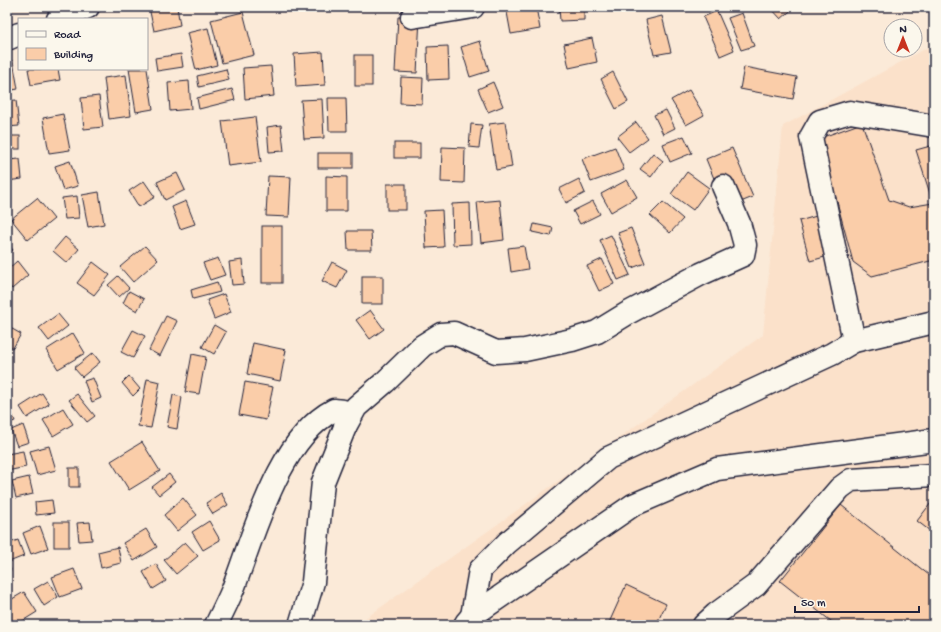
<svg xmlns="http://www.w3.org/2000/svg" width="941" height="632" font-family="'Gochi Hand',sans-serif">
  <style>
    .built { fill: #fbe1ca }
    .building { fill: #facda9; stroke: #22223b }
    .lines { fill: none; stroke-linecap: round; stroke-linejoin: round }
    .minor-casing { stroke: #22223b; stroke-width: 25 }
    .minor { stroke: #fbf7ec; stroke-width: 22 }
  </style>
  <rect width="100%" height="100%" fill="#fbead8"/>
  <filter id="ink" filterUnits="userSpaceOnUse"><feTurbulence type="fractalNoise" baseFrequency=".025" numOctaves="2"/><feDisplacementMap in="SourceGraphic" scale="8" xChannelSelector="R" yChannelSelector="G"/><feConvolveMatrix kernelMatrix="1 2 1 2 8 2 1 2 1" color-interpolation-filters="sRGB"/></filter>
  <g filter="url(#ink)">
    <polygon class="built" points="934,44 934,625 356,625 763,335 783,126"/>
    <g class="building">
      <polygon points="149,7 177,7 180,25 154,31"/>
      <polygon points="506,7 536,7 540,29 511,34"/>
      <polygon points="559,7 584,7 584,20 560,21"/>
      <polygon points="770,7 795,7 781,19"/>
      <polygon points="717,11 734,50 720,56 703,17"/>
      <polygon points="243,12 254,55 222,63 211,20"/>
      <polygon points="742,13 754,46 741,50 728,18"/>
      <polygon points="662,16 671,52 654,55 646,20"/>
      <polygon points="398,17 420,18 417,73 395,72"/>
      <polygon points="208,28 217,65 196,70 187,33"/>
      <polygon points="592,38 597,62 569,68 564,44"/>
      <polygon points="480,41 489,71 470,77 461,47"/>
      <polygon points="448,46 449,79 428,80 427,47"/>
      <polygon points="323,52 325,85 296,87 294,54"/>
      <polygon points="181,54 183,67 157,71 155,58"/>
      <rect x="355" y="55" width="17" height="31"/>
      <polygon points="13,61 18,89 7,91 7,62"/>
      <polygon points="271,66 274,96 245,99 243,68"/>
      <polygon points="744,67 797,77 793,99 740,89"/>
      <polygon points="28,69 58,69 60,80 31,85"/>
      <polygon points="129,69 147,69 153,109 136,112"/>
      <polygon points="226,69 229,80 199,87 197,76"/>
      <polygon points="613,72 628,102 616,109 601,79"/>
      <polygon points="126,75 131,116 109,119 104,78"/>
      <polygon points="401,77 423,78 422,104 400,103"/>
      <polygon points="189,81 191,109 170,111 168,83"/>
      <polygon points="493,82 503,106 488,112 478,89"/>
      <polygon points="232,89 235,100 199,109 197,98"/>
      <polygon points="689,90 704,115 686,125 671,100"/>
      <polygon points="99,96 103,127 84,129 81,98"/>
      <polygon points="328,98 346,98 347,131 329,131"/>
      <polygon points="322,99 324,138 304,139 301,100"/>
      <polygon points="16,100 19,126 7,127 7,101"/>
      <polygon points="666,110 675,128 663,134 654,115"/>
      <polygon points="63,114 70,150 49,153 43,118"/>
      <polygon points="255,117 261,162 228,166 222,121"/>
      <polygon points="505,122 512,167 496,170 489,124"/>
      <polygon points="636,122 648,138 629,152 617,137"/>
      <polygon points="862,123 889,200 909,207 933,203 916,150 934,145 934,260 872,276 853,262 820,138"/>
      <polygon points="471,124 482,125 479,148 469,147"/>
      <polygon points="281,125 284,151 269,152 267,127"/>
      <rect x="7" y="136" width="13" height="13"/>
      <polygon points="684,136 692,153 670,162 663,144"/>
      <rect x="394" y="143" width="26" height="15"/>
      <polygon points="442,147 465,148 464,183 441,182"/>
      <polygon points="615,147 624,170 591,182 582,159"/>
      <polygon points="732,148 753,197 726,208 706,159"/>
      <rect x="318" y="153" width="35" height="15"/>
      <polygon points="653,153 663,161 651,177 640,169"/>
      <polygon points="20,159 22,179 7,181 7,160"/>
      <polygon points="70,161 78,186 63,190 55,166"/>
      <polygon points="687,172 709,188 693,210 671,194"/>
      <polygon points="177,173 185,190 165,200 157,182"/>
      <polygon points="268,176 291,177 289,217 266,216"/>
      <polygon points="326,176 347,177 347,211 326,211"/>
      <polygon points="579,179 585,193 566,203 559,189"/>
      <polygon points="627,180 637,197 611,212 601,194"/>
      <polygon points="144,181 155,197 139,207 129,191"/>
      <rect x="387" y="184" width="19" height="26"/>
      <polygon points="99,192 104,224 88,227 82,195"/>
      <polygon points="77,196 79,218 65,219 62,198"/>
      <polygon points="37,198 54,219 28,240 11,219"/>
      <polygon points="500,200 504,240 481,243 477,202"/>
      <polygon points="186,201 195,224 180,229 172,207"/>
      <polygon points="593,201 600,214 580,224 573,211"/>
      <polygon points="663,202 683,219 670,233 650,215"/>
      <polygon points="470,203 471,244 453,245 452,204"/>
      <polygon points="442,210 444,247 426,248 424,211"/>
      <polygon points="820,215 832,255 810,261 799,221"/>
      <polygon points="534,224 553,228 551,236 532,232"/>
      <rect x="262" y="226" width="20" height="57"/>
      <polygon points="631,228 645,263 632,268 618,233"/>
      <polygon points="347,231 371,231 372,250 348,250"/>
      <polygon points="611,235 630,275 618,280 600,240"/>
      <polygon points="65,237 79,249 67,263 53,251"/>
      <polygon points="7,243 13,250 7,255"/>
      <polygon points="145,246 158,260 133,282 120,267"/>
      <polygon points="524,246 528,269 511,272 508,248"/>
      <polygon points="218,258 225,275 210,280 203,263"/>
      <polygon points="602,259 614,284 599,291 587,266"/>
      <polygon points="242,260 244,284 232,285 229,262"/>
      <polygon points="17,261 28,275 12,289 7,283 7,270"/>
      <polygon points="93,262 110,275 94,295 77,283"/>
      <polygon points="332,262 347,270 337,288 322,281"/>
      <polygon points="118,276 129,288 119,297 108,285"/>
      <rect x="362" y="276" width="21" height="28"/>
      <polygon points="217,282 220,292 193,299 191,290"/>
      <polygon points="129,291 144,299 137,311 123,303"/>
      <polygon points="224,294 231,312 214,319 207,300"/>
      <polygon points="370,310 384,329 370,339 356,320"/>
      <polygon points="58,314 68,326 49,341 39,328"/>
      <polygon points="166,316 177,321 160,356 149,350"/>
      <polygon points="214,325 226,332 214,354 202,347"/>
      <polygon points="7,326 21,334 13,348 7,344"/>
      <polygon points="133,330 145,336 133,358 121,352"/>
      <polygon points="73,333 85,353 58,369 46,350"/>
      <polygon points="253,343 286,350 280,381 247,374"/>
      <polygon points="93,353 100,362 82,377 74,368"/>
      <polygon points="192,354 206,357 199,394 185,392"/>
      <polygon points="129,376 140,389 133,396 122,383"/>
      <polygon points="93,378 101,398 92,402 84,381"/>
      <polygon points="147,379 160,382 151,428 138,426"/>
      <polygon points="245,382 273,387 266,420 239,415"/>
      <polygon points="42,393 49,404 27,418 20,407"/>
      <polygon points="77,394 95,416 87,422 69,400"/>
      <polygon points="173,395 182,397 177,429 167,427"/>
      <polygon points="63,408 73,424 53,436 43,420"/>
      <polygon points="11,412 15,421 7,424 7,414"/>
      <polygon points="23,425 29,442 17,446 11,430"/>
      <polygon points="142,442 160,471 129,490 111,461"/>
      <polygon points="49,446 56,470 37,475 30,451"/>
      <polygon points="23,451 26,467 7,471 7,454"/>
      <rect x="69" y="468" width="10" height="19"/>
      <polygon points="169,474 175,482 159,495 152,487"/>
      <polygon points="29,477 33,494 16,498 12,481"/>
      <polygon points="221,493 228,505 213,514 206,503"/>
      <polygon points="183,498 197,515 177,531 164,515"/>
      <polygon points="934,499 934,534 917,521"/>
      <polygon points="52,500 54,513 36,515 35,502"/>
      <polygon points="841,505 934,579 934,625 836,625 780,581"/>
      <polygon points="209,521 220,540 203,550 192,532"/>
      <rect x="54" y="522" width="15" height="25"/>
      <polygon points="90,522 92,540 79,541 77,523"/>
      <polygon points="40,526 48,548 31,554 23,533"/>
      <polygon points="146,529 157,547 134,561 123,543"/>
      <polygon points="18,540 24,556 9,562 7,555 7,544"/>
      <polygon points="185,542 198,556 176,574 164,560"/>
      <polygon points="118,547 121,563 101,568 98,552"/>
      <polygon points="7,564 11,570 7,572"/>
      <polygon points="156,564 166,581 153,589 143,572"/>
      <polygon points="74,569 82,589 60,597 52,577"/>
      <polygon points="48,581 58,597 44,606 34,589"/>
      <polygon points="626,585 666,604 656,625 608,625"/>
      <polygon points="24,592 37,612 16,625 11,625 7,618 7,602"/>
    </g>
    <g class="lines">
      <defs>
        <g id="minor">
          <polyline points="412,17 473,7"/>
          <polyline points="58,19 88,7"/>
          <polyline points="7,39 19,34"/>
          <polyline points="854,341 811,137 820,121 850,112 934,126"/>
          <polyline points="472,616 480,570 507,543 608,458 832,354 854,341 934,322"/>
          <polyline points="466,623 472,616 633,505 717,469 934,440"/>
          <path d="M216,625c6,-12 12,-24 17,-36 21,-55 46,-151 101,-179l9,1 4,5 -2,11"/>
          <polyline points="300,625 313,582 323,482 345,427 356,407 385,382 422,346 441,334 454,333 496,352 525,350 572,340 597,332 628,313 701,274 743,255 745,245 739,223 723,186"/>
          <polyline points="704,625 716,614 756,585 840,488 851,480 934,475"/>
        </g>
      </defs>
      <use href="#minor" class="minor-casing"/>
      <use href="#minor" class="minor"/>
    </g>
  </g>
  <rect width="941" height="632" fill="none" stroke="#fbf7ec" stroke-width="24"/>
  <rect x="12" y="12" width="917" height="608" fill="none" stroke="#22223b" stroke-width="1.5" filter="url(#ink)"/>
  <rect x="18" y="18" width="130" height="52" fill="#fbf7ec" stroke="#a4a2a5"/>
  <rect x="26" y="31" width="20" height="6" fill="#fbf7ec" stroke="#a4a2a5"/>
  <text x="54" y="38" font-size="12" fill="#22223b">Road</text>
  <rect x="26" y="48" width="20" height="12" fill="#facda9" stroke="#a4a2a5"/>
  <text x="54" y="58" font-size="12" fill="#22223b">Building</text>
  <g transform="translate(903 38)"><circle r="19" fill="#fbf7ec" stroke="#a4a2a5"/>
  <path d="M0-3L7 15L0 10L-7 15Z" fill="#c8321e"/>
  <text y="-6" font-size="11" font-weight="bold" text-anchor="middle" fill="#22223b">N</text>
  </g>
  <path d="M795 606v6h124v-6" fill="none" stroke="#22223b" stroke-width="2"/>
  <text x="801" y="606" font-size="12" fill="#22223b" stroke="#fbf7ec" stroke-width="3" paint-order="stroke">50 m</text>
</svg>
